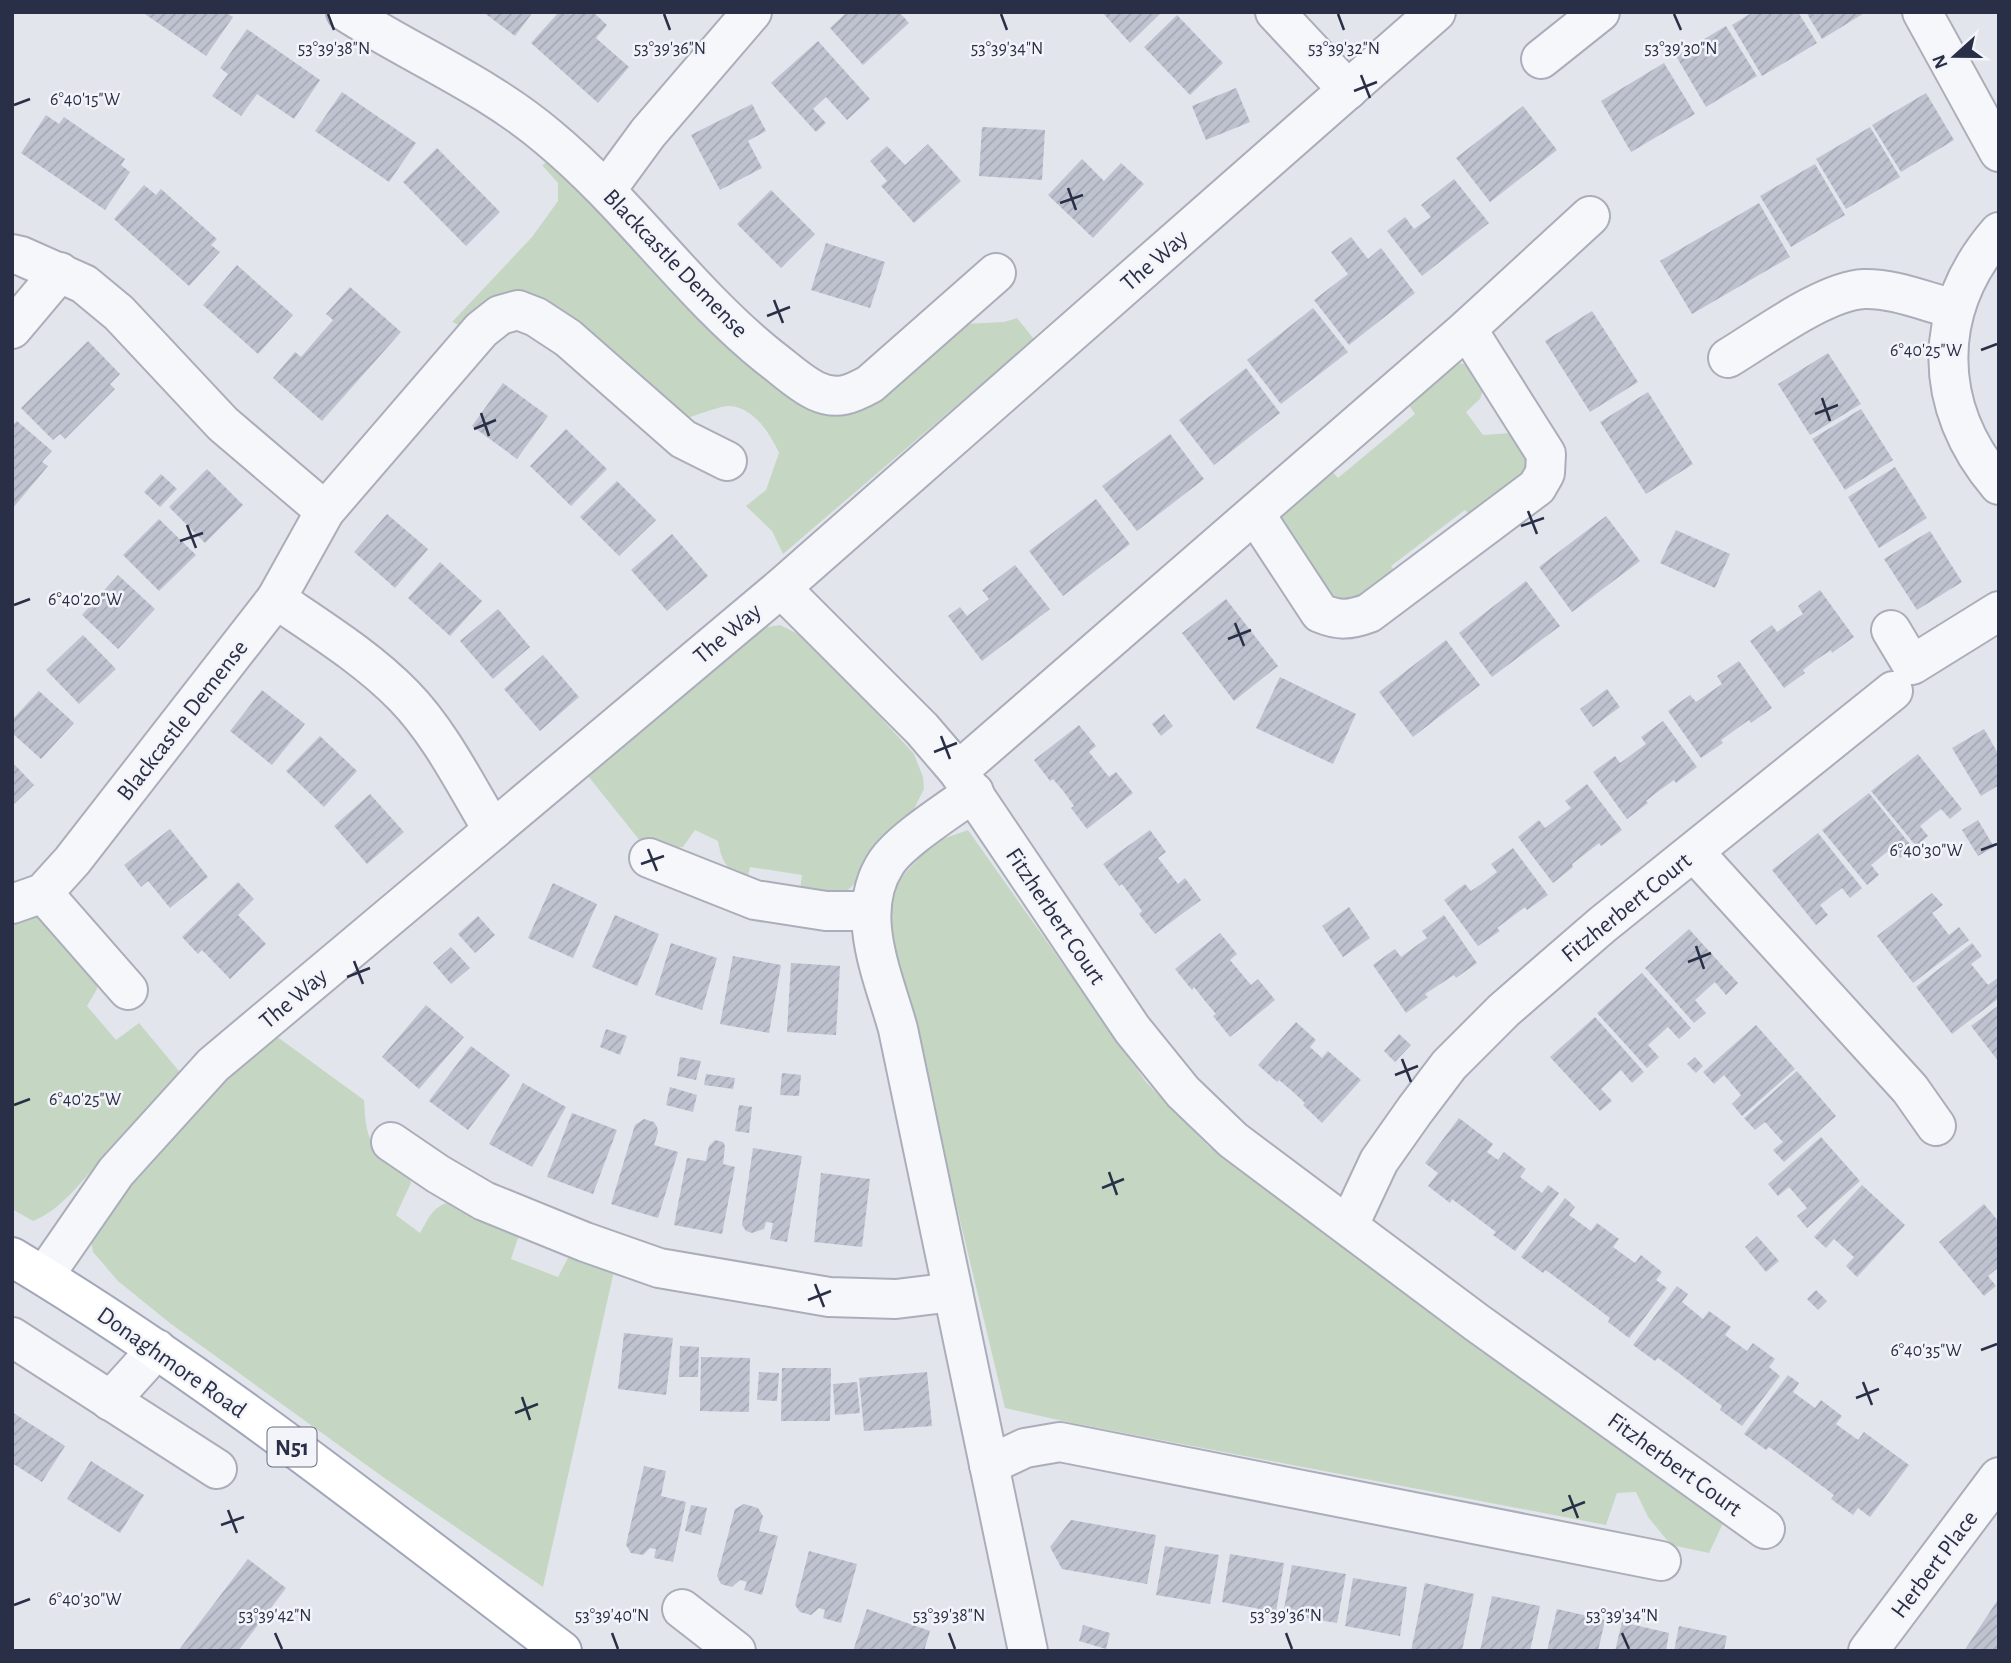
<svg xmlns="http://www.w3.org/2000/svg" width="2011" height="1663" font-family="'Alegreya Sans',sans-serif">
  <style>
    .grass { fill: #c5d7c3 }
    .building { fill: url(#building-hatch) }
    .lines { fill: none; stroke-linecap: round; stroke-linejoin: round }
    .minor-casing { stroke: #abaeba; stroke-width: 42 }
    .major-casing { stroke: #a1a7b9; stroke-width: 42 }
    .minor { stroke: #f6f7fa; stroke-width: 38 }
    .major { stroke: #fff; stroke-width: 38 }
    .ticks { fill: none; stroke: #292f46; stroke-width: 2.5 }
    .labels { text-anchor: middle; stroke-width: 5; stroke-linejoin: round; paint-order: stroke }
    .shield { fill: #f3f4f9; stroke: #666a7c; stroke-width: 2 }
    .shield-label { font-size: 23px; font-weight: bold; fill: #292f46 }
    .street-label { font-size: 24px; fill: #292f46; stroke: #f3f4f9 }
    .ticks-label { font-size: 18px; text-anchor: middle; fill: #292f46; stroke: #f3f4f9; stroke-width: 5; stroke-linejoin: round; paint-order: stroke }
  </style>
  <defs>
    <pattern id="building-hatch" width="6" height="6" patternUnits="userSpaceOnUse" patternTransform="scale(1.75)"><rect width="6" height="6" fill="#bfc3d0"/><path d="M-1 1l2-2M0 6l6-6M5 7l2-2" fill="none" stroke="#a4a8b4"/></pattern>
  </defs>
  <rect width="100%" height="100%" fill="#e3e5ec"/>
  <g class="grass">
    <path d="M551,160l249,237 164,-73 40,-2 13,-4 17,21 -251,215 -11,-23 -26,-25 20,-16 13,-37c-9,-19 -25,-46 -50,-47 -10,0 -37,11 -48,14l-172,-127 -25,10 -21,24 -11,-5 80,-85 26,-36v-18l-16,-18z"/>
    <polygon points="1453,362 1469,365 1485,384 1480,399 1466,412 1483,435 1511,433 1526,443 1526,466 1514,487 1474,519 1465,510 1391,566 1397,575 1356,606 1332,602 1275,515 1329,468 1338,478 1415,414 1406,401"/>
    <path d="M780,625l18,9 62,61 54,59 9,23 1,12 -12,24 -48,48 -6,19 -9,9 -12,5 -37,-4 2,-15 -52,-8 -3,14c-20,-11 -25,-18 -29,-40l-23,-11 -12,17 -13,2 -29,-7 -57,-71 172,-142z"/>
    <polygon points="968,830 1146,1082 1208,1146 1315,1219 1724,1521 1709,1553 1671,1545 1648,1517 1636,1492 1617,1493 1606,1525 1072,1423 1005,1408 886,911 895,884 934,842"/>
    <path d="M30,912l13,5 54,63v9l-10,17 29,34 23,-17 44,53c-27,23 -51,48 -74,74 -22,24 -45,59 -76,71l-21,-12v-292z"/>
    <path d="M276,1036l88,64c1,13 1,32 9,44 12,17 31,15 38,39l-15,32 24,18c9,-15 12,-27 31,-31l70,27 -10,30 47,18 11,-21 45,15 -71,316 -160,-110 -212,-153 -53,-43 -25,-29 -4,-22 79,-94 68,-66z"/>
  </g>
  <g class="building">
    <polygon points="142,12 225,12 233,17 206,56"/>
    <polygon points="483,12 533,12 515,36"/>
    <polygon points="559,12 567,12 571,15 573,12 593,12 607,25 596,38 629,67 598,103 531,43"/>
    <polygon points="847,12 899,12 909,23 863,65 830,28"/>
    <polygon points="1102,12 1162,12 1130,43"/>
    <polygon points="1753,12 1798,12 1817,43 1762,76 1732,25"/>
    <polygon points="1806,12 1866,12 1822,39"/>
    <polygon points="1177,15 1223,63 1190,95 1144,47"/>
    <polygon points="1726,26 1757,76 1706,107 1676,56"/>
    <polygon points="247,29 320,80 294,119 257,94 241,116 212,96 228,74 220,68"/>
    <polygon points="818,41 870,99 847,120 826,97 813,109 826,123 816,132 771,83"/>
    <polygon points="1664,63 1695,114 1631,152 1601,101"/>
    <polygon points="1236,88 1250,122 1206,140 1192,106"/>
    <polygon points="342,92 416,143 389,182 315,131"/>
    <polygon points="1926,93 1954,140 1901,172 1872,125"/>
    <polygon points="752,104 766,131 748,141 762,168 720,190 691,135"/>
    <polygon points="1523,106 1557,150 1490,202 1456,158"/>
    <polygon points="46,115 59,124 64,117 125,159 121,165 130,172 105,210 21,153"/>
    <polygon points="982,127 1045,130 1042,180 979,176"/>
    <polygon points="1870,127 1900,177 1846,209 1816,159"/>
    <polygon points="928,144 961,181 914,223 881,186 887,181 870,161 887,146 905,165"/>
    <polygon points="437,148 500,212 466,246 403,182"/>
    <polygon points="1082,159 1104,181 1121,163 1144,184 1093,238 1048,195"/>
    <polygon points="1815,164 1845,215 1791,247 1760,196"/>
    <polygon points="1454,179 1489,223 1422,276 1387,231 1405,217 1414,229 1431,217 1421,205"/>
    <polygon points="144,185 156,195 161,189 217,239 211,245 220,252 189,286 114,219"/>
    <polygon points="771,190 815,234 781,268 737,224"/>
    <polygon points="1759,203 1790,257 1692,314 1660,261"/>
    <polygon points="1351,237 1368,259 1381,248 1415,293 1349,345 1314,300 1348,274 1331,252"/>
    <polygon points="826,243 885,262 870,308 811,290"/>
    <polygon points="237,265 293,315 258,354 203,305"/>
    <polygon points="350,287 401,332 322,421 273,378 295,352 301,357 333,320 326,314"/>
    <polygon points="1313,308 1348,352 1281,404 1247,360"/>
    <polygon points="1592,311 1638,382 1590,412 1545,341"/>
    <polygon points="88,341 120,374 110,384 115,389 65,439 60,434 53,440 21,408"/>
    <polygon points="1828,353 1861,404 1810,435 1778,384"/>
    <polygon points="1246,368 1280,413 1214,465 1179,420"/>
    <polygon points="503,383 548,416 517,459 472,426"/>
    <polygon points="1648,392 1693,464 1646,494 1600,422"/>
    <polygon points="1861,409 1893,460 1845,490 1812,439"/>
    <polygon points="17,421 52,451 42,462 48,466 12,509 12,426"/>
    <polygon points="566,429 607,469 571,506 530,466"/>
    <polygon points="1170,434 1204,479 1137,531 1102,486"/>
    <polygon points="1895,467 1927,518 1879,548 1848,497"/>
    <polygon points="207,469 243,505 205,543 169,507"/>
    <polygon points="161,474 177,489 160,507 144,492"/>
    <polygon points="617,481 656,520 619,556 580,517"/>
    <polygon points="1096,499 1130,544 1063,596 1029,551"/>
    <polygon points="387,514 428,549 395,588 354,552"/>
    <polygon points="1606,516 1640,561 1572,612 1539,567"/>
    <polygon points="159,519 196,555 159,591 123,555"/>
    <polygon points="1676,530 1730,554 1715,588 1660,563"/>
    <polygon points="1930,531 1962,582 1917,610 1884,559"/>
    <polygon points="672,534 708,576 667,611 631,570"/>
    <polygon points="440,562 482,601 450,636 408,598"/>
    <polygon points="1015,565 1050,609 982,661 948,616 960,607 967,616 989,599 982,590"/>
    <polygon points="118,575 155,609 118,649 82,615"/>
    <polygon points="1526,581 1560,626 1492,677 1459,633"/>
    <polygon points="1820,590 1854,637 1832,653 1831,650 1816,660 1803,670 1805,673 1784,688 1750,641 1772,625 1777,632 1803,614 1798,606"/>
    <polygon points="1226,599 1278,666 1234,701 1182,633"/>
    <polygon points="498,609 530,647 493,679 460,641"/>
    <polygon points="83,635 116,669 79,704 46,670"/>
    <polygon points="1446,640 1480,685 1413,737 1379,692"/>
    <polygon points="543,655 579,697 540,731 504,689"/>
    <polygon points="1739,661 1772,708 1751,723 1749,720 1721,740 1723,743 1701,758 1668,711 1690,695 1696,702 1722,684 1717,676"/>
    <polygon points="1280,677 1356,714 1333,764 1256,728"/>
    <polygon points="1607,689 1620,707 1593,727 1580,709"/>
    <polygon points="262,690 305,724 272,765 230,731"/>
    <polygon points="39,691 74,723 41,759 12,733 12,720"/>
    <polygon points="1164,714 1173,726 1161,736 1152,724"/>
    <polygon points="1663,721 1697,767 1676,783 1674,780 1660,790 1646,801 1648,803 1627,819 1593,772 1615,756 1620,763 1646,744 1641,737"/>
    <polygon points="1079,725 1096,746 1089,752 1109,777 1116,772 1133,793 1087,829 1071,808 1074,806 1064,792 1053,779 1050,781 1034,760"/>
    <polygon points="1984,729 1999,755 1999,785 1981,796 1952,748"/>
    <polygon points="320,736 357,771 324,807 286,771"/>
    <polygon points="1918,754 1962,809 1950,819 1941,809 1931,817 1920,826 1928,836 1916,846 1871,791"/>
    <polygon points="12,762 34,785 12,806"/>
    <polygon points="1587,784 1622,830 1601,846 1599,843 1585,854 1572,864 1573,867 1553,883 1518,837 1539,820 1545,828 1571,808 1565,801"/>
    <polygon points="1869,793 1913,848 1900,858 1892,848 1882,856 1871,865 1879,875 1867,885 1822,830"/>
    <polygon points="370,794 404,832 367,864 334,826"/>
    <polygon points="1978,820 1994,847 1978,856 1962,830"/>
    <polygon points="170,829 208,877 170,908 148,881 141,887 124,865"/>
    <polygon points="1150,830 1166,852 1158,858 1178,884 1185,878 1201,900 1155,934 1139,914 1142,911 1122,884 1119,886 1103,864"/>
    <polygon points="1818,833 1862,888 1850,898 1842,888 1820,905 1828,915 1816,925 1772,870"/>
    <polygon points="1513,848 1548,895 1527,910 1525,907 1497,928 1500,931 1478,946 1444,900 1465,884 1471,891 1484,882 1497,872 1491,864"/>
    <polygon points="238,882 254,899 238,915 266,944 230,979 202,950 198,954 182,937"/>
    <polygon points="553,883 597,904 573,958 528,938"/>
    <polygon points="1932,893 1943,905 1932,913 1949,935 1959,927 1969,940 1913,983 1877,936"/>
    <polygon points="1349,907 1370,938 1343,957 1322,926"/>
    <polygon points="615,915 659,934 637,986 592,967"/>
    <polygon points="1444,915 1477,963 1456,978 1454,975 1425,994 1428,997 1406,1013 1373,965 1395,949 1401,957 1427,938 1422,931"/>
    <polygon points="478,916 495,935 475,953 458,934"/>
    <polygon points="1689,929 1738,983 1726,995 1715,982 1695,1000 1706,1013 1694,1023 1645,968"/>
    <polygon points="1220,933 1237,954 1230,960 1251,985 1258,979 1275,1000 1230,1037 1213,1016 1216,1014 1205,1001 1194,987 1192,990 1175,969"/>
    <polygon points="671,943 717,958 702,1010 655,995"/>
    <polygon points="1972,943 1982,956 1971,964 1988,985 1999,977 1999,998 1952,1034 1916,987"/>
    <polygon points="451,947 470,968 451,984 433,963"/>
    <polygon points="733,956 781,965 769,1033 720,1024"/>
    <polygon points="791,963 840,966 836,1035 787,1032"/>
    <polygon points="1642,973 1691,1028 1679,1039 1668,1027 1648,1045 1659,1057 1647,1068 1597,1013"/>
    <polygon points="426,1005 464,1037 419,1089 382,1057"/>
    <polygon points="1999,1005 1999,1062 1971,1026"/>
    <polygon points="1595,1017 1644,1072 1632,1083 1621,1070 1601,1089 1612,1101 1600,1111 1550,1057"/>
    <polygon points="1296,1022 1316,1040 1310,1047 1322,1058 1328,1051 1361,1080 1322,1123 1303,1105 1305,1103 1292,1091 1279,1080 1277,1082 1258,1065"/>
    <polygon points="1756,1025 1795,1069 1742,1116 1732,1104 1741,1095 1724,1075 1714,1084 1703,1072"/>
    <polygon points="606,1029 627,1036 620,1055 600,1047"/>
    <polygon points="1399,1034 1411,1045 1395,1062 1384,1051"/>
    <polygon points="471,1046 510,1075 468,1130 429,1101"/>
    <polygon points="680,1057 701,1061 696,1080 677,1076"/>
    <polygon points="1695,1057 1703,1066 1696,1073 1687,1064"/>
    <polygon points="1797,1071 1836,1116 1784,1162 1773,1150 1783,1142 1765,1122 1755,1130 1744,1118"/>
    <polygon points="782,1073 801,1075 799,1096 780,1095"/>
    <polygon points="706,1074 735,1078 733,1089 704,1085"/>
    <polygon points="523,1083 566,1107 532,1167 489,1144"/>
    <polygon points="670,1087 697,1095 693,1112 666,1105"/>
    <polygon points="739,1105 752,1107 749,1133 735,1131"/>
    <polygon points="572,1113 617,1130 593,1194 547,1177"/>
    <polygon points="1459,1118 1493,1144 1487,1152 1498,1160 1504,1152 1526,1169 1520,1177 1542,1193 1548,1185 1559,1193 1515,1251 1493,1235 1496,1232 1452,1199 1450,1203 1428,1186 1438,1173 1425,1163"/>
    <polygon points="644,1119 654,1122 657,1127 658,1132 654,1145 678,1152 658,1218 611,1204 635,1125"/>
    <polygon points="1821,1137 1860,1181 1807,1228 1797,1216 1807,1208 1789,1187 1778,1196 1768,1184"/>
    <polygon points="715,1140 723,1142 725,1146 723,1164 735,1167 722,1234 674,1225 687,1158 706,1161 709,1146"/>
    <polygon points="753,1148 802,1156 787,1242 770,1239 773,1223 766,1222 764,1229 752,1233 746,1231 742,1225"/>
    <polygon points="821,1173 870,1179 862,1247 814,1242"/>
    <polygon points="1862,1185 1905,1225 1857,1277 1846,1266 1854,1257 1834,1239 1826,1248 1814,1237"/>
    <polygon points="1565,1198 1575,1207 1569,1215 1591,1231 1597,1223 1619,1239 1613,1247 1635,1263 1641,1255 1662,1272 1656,1280 1667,1288 1629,1338 1608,1322 1610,1318 1550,1273 1545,1270 1543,1273 1521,1257"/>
    <polygon points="1984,1204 1999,1222 1999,1267 1988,1276 1996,1286 1984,1296 1939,1242"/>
    <polygon points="1757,1236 1779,1261 1766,1272 1745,1247"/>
    <polygon points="1677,1286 1688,1294 1682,1302 1703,1319 1709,1311 1731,1327 1725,1335 1747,1351 1753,1343 1775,1359 1769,1367 1780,1376 1742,1426 1720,1410 1722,1406 1680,1374 1658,1358 1655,1361 1633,1345"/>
    <polygon points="1816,1290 1827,1301 1818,1310 1807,1299"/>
    <polygon points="624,1333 673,1338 666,1395 618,1389"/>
    <polygon points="680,1346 699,1347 698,1377 679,1377"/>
    <polygon points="701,1357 750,1358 749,1412 700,1411"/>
    <polygon points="782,1368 831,1368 830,1421 781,1421"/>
    <polygon points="759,1372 779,1373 777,1401 757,1400"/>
    <polygon points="927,1372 932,1426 864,1431 859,1378"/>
    <polygon points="1788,1375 1799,1383 1793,1392 1815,1408 1821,1400 1842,1416 1836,1424 1858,1440 1864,1432 1909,1465 1870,1517 1858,1508 1853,1515 1831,1499 1834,1495 1791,1463 1769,1447 1766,1450 1744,1434"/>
    <polygon points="857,1382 860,1413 835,1415 833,1384"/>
    <polygon points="12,1412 65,1446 42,1482 12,1463"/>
    <polygon points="91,1461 144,1495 120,1533 67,1499"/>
    <polygon points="644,1466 666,1471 661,1496 686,1502 673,1562 654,1558 656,1549 650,1548 643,1555 631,1553 626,1545"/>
    <polygon points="744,1504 758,1508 763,1516 759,1531 778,1536 762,1595 744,1590 747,1582 740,1580 732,1587 721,1584 717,1576 735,1509"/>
    <polygon points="691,1505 707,1508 701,1535 685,1531"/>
    <polygon points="1071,1520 1156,1535 1147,1584 1062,1569 1050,1547"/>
    <polygon points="1165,1546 1219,1555 1210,1604 1156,1595"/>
    <polygon points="809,1551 857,1564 841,1623 823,1618 825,1610 819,1608 811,1615 800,1612 795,1605"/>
    <polygon points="1230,1554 1284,1563 1276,1612 1222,1602"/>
    <polygon points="248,1559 286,1588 238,1651 178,1651"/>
    <polygon points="1292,1565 1346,1574 1337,1623 1283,1614"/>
    <polygon points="1353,1578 1407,1587 1400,1636 1345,1626"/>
    <polygon points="1425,1583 1474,1594 1462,1651 1411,1651"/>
    <polygon points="1492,1596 1540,1606 1530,1651 1480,1651"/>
    <polygon points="1999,1598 1999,1651 1964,1651"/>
    <polygon points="867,1609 930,1631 924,1651 853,1651"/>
    <polygon points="1557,1609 1605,1620 1598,1651 1547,1651"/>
    <polygon points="1622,1622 1669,1633 1666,1651 1615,1651"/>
    <polygon points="1083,1625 1110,1633 1106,1649 1079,1641"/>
    <polygon points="1679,1626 1727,1636 1724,1651 1674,1651"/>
  </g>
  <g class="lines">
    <defs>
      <g id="minor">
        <path d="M346,12c67,43 141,73 202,125 81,67 140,155 221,220 15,11 30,26 47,34 21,10 36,3 54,-7l126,-111"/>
        <polyline points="1275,12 1348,90"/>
        <polyline points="1922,12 1999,152"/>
        <polyline points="1541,59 1600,12"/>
        <polyline points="607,189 648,133 752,12"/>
        <path d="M1999,232c-68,78 -67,175 0,253"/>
        <polyline points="12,254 21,256 84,284 119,313 223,424 325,511"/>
        <polyline points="12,329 60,272"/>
        <path d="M1728,358c35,-21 96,-67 136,-69 29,-1 62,13 91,20"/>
        <path d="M1255,514l65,99c19,8 30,7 49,0l168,-126 8,-14 1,-19 -79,-125"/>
        <polyline points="781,588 922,729 958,771 1132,1029 1183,1092 1233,1140 1476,1322 1765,1529"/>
        <path d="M276,599c44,30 91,59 128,97 37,38 62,90 89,134"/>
        <polyline points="1891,630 1912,665 1999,611"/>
        <polyline points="958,771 1467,329 1590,216"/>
        <path d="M974,792c-23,17 -73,48 -88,71 -33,50 -2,115 12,166l130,622"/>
        <polyline points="1694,852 1910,1089 1936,1126"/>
        <polyline points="649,858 755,900 826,911 870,911"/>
        <polyline points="43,893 128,990"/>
        <polyline points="12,904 43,893 72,861 276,599 325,511 481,330 500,315 518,310 536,317 568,338 683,439 727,461"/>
        <polyline points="391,1142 438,1174 484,1201 585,1242 659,1268 829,1297 896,1299 953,1292"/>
        <polyline points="1349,1225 1379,1161 1415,1110 1449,1065 1504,1010 1602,925 1893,691"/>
        <polyline points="44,1276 116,1172 213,1065 781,588 1436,12"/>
        <polyline points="12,1337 217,1469"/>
        <polyline points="110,1401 157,1349"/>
        <polyline points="989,1465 1025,1448 1060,1442 1661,1561"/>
        <polyline points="682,1609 736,1651"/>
        <polyline points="1868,1651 1999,1477"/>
      </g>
      <path id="major" d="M12,1257c194,116 371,258 550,394"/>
    </defs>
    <use href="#minor" class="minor-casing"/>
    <use href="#major" class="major-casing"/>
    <use href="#minor" class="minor"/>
    <use href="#major" class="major"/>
  </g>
  <path class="ticks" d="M328,14l6,16M664,14l6,16M1001,14l6,16M1338,14l6,16M1674,14l7,16M1361,75l9,23M1354,91l23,-9M14,105l16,-6M1068,188l8,22M1060,203l23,-8M774,300l9,23M767,316l23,-9M1981,350l16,-6M1822,398l8,23M481,413l8,23M1815,414l23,-9M474,429l22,-9M1528,511l9,23M187,525l9,23M1521,526l23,-8M180,541l23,-8M14,605l16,-6M1235,623l9,23M1228,639l23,-9M941,736l9,23M934,752l23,-9M648,849l9,22M1981,850l16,-6M641,864l23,-8M1696,946l8,23M354,961l9,23M1688,962l23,-9M347,977l23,-9M1402,1059l9,23M1395,1075l23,-9M14,1105l16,-6M1109,1172l8,23M1102,1188l22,-9M815,1284l9,23M808,1300l23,-9M1981,1350l16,-6M1863,1382l9,23M522,1397l8,23M1856,1398l23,-9M515,1413l23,-9M1569,1495l9,23M228,1510l9,23M1562,1511l23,-9M221,1525l23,-8M14,1605l16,-6M275,1633l7,16M612,1633l6,16M949,1633l6,16M1286,1633l6,16M1622,1633l7,16"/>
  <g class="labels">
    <rect class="shield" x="267.5" y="1427.5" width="49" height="39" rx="5"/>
    <g class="shield-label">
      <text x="292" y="1455">N51</text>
    </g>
    <g class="street-label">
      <text transform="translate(1154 260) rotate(-41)" y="8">The Way</text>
      <text transform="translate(676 263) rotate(46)" y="8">Blackcastle Demense</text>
      <text transform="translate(727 633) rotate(-40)" y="8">The Way</text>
      <text transform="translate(182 720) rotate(-52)" y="8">Blackcastle Demense</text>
      <text transform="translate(1626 907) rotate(-39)" y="8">Fitzherbert Court</text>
      <text transform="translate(1056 916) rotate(56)" y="8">Fitzherbert Court</text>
      <text transform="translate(293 998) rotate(-40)" y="8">The Way</text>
      <text transform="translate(172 1362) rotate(35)" y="8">Donaghmore Road</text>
      <text transform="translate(1675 1464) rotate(36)" y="8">Fitzherbert Court</text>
      <text transform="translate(1934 1564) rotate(-53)" y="8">Herbert Place</text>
    </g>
  </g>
  <g class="ticks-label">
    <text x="334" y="54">53°39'38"N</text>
    <text x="670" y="54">53°39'36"N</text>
    <text x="1007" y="54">53°39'34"N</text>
    <text x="1344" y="54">53°39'32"N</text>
    <text x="1681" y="54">53°39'30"N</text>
    <text x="85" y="105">6°40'15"W</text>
    <text x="1926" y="356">6°40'25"W</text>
    <text x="85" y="605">6°40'20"W</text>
    <text x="1926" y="856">6°40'30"W</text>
    <text x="85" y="1105">6°40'25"W</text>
    <text x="1926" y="1356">6°40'35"W</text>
    <text x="85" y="1605">6°40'30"W</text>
    <text x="275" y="1621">53°39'42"N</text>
    <text x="612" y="1621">53°39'40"N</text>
    <text x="949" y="1621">53°39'38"N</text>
    <text x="1286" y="1621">53°39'36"N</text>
    <text x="1622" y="1621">53°39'34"N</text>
  </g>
  <rect width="2011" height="1663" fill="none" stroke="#292f46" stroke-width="28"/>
  <g transform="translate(1955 56) rotate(249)" stroke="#f3f4f9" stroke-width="5" paint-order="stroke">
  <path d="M0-5L12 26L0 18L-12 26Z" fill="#292f46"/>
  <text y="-10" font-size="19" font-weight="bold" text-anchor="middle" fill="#292f46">N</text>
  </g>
</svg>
